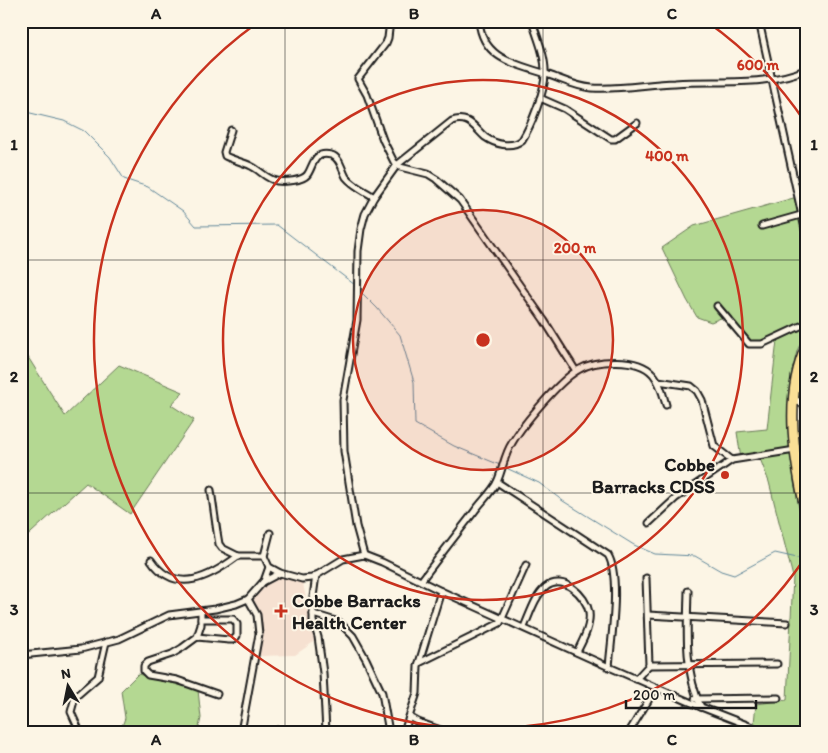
<svg xmlns="http://www.w3.org/2000/svg" width="828" height="753" font-family="Itim,sans-serif">
  <style>
    .built { fill: #f6e1d1 }
    .green { fill: #b4d892; stroke: #687a57 }
    .lines { fill: none; stroke-linecap: round; stroke-linejoin: round }
    .stream { stroke: #5f8699; stroke-width: 1 }
    .minor-casing { stroke: #1c1c1c; stroke-width: 9 }
    .trunk-casing { stroke: #1c1c1c; stroke-width: 12 }
    .minor { stroke: #fcf5e5; stroke-width: 5 }
    .trunk { stroke: #fadf96; stroke-width: 9 }
    .grid { fill: none; stroke: #1c1c1c; stroke-width: 1; stroke-opacity: 0.55 }
    .ring { fill: none; stroke: #c8321e; stroke-width: 2.5 }
    .poi-dot { fill: #c8321e; stroke: #fcf5e5; stroke-width: 2 }
    .labels { text-anchor: middle; stroke-width: 4; stroke-linejoin: round; paint-order: stroke }
    .poi-label { font-size: 19px; font-weight: bold; fill: #1c1c1c; stroke: #fcf5e5; text-anchor: end }
    .centre { fill: #c8321e; stroke: #fcf5e5; stroke-width: 2.5 }
    .ring-label { font-size: 15px; text-anchor: middle; font-weight: bold; fill: #c8321e; stroke: #fcf5e5; stroke-width: 4; stroke-linejoin: round; paint-order: stroke }
    .neatline { fill: none; stroke: #1c1c1c; stroke-width: 2 }
    .grid-label { font-size: 16px; text-anchor: middle; font-weight: bold; fill: #1c1c1c }
  </style>
  <rect width="100%" height="100%" fill="#fcf5e5"/>
  <filter id="ink" filterUnits="userSpaceOnUse"><feTurbulence type="fractalNoise" baseFrequency=".02" numOctaves="2"/><feDisplacementMap in="SourceGraphic" scale="10" xChannelSelector="R" yChannelSelector="G"/><feConvolveMatrix kernelMatrix="1 2 1 2 8 2 1 2 1" color-interpolation-filters="sRGB"/></filter>
  <g filter="url(#ink)">
    <polygon class="built" points="280,573 302,579 315,641 295,655 259,656 257,652 259,622 248,599 263,582"/>
    <g class="green">
      <polygon points="797,197 807,238 807,329 797,351 791,376 788,410 794,482 801,518 807,534 807,732 756,732 754,723 756,704 787,700 793,577 769,482 759,456 741,459 737,432 767,429 777,340 749,344 726,316 711,322 697,317 687,300 662,248 694,226"/>
      <polygon points="21,346 65,416 119,365 183,392 171,405 194,420 130,514 86,483 21,542"/>
      <polygon points="138,674 198,690 201,718 198,732 120,732 125,718 121,691"/>
    </g>
    <g class="lines">
      <g class="stream">
        <polyline points="21,109 22,111 64,121 84,131 110,157 124,179 148,187 183,211 196,226 277,225 355,285"/>
        <polyline points="359,290 377,308 400,335 414,382 415,424 454,446 500,465"/>
        <polyline points="504,467 539,483 563,501 634,545 655,554 695,556 721,571 734,575 775,553 806,560"/>
      </g>
      <defs>
        <g id="minor">
          <polyline points="390,21 388,38 386,43 358,79 367,95 383,140 394,162 400,167 428,174 436,179 460,200 544,320 576,371"/>
          <path d="M479,21c4,40 39,43 70,54 14,5 28,12 43,13 27,2 56,-4 83,-5 44,-3 91,4 132,-14"/>
          <polyline points="759,21 807,238"/>
          <polyline points="540,98 565,109 611,139 615,139 637,123"/>
          <path d="M231,130l-7,22 1,4c8,4 18,6 26,10 9,4 15,13 26,15 8,1 25,0 30,-6 6,-7 6,-25 24,-20 9,2 11,15 15,22 7,9 19,14 28,20"/>
          <polyline points="762,226 801,215"/>
          <polyline points="717,306 749,344 762,344 807,323"/>
          <polyline points="658,381 691,386 697,391 702,400 714,446 732,460"/>
          <polyline points="793,397 807,408"/>
          <path d="M497,482l111,73c13,21 3,86 1,112"/>
          <polyline points="211,490 217,532 219,544 222,548 238,556 264,556"/>
          <polyline points="649,523 676,498 732,460 795,450"/>
          <polyline points="270,533 264,556 269,567 280,573 302,579 312,578 343,559 364,555 382,562 441,591 609,667 701,707 765,732"/>
          <path d="M364,555l-8,-29 -12,-75 -1,-51 14,-80 1,-69 3,-22 4,-15 9,-17 23,-32 55,-44c5,-2 10,-2 15,0 7,3 12,11 18,16 10,7 26,12 37,3 9,-14 23,-49 23,-66 1,-17 -8,-37 -13,-53"/>
          <path d="M151,560c25,36 59,17 87,-4"/>
          <polyline points="316,575 313,597 313,621 318,637 323,673 326,732"/>
          <polyline points="264,581 269,567"/>
          <path d="M421,581c17,-23 35,-46 53,-69 7,-10 18,-20 23,-30 6,-13 7,-27 15,-39 11,-19 48,-63 66,-73 18,-11 60,-13 75,4 7,8 10,20 13,31"/>
          <path d="M688,591c-1,39 -4,80 13,116"/>
          <polyline points="201,611 201,625 197,637 182,648 172,654 148,662 144,666 144,671 148,675 177,680 217,694"/>
          <polyline points="313,614 339,622 353,636 366,659 382,693 389,732"/>
          <polyline points="648,615 787,623"/>
          <path d="M524,627c6,-13 11,-31 22,-40 17,-13 40,8 43,25 2,14 -6,28 -12,40"/>
          <polyline points="197,637 229,640 233,640 237,636 237,624 233,619 201,619"/>
          <polyline points="21,655 81,649 119,639 169,615 215,609 236,604 248,599 263,582 280,573"/>
          <polyline points="419,663 500,623 526,565"/>
          <polyline points="649,665 777,664"/>
          <polyline points="636,679 649,665 646,578"/>
          <polyline points="695,699 778,698"/>
          <polyline points="409,717 418,722 446,732"/>
          <polyline points="278,730 283,732"/>
          <polyline points="80,732 71,712 75,697 98,677 106,642"/>
          <polyline points="241,732 259,634 257,615 248,599"/>
          <polyline points="404,732 417,693 418,666 441,591"/>
          <polyline points="629,732 656,688"/>
        </g>
        <path id="trunk" d="M807,345c-25,52 -12,118 0,172"/>
      </defs>
      <use href="#minor" class="minor-casing"/>
      <use href="#trunk" class="trunk-casing"/>
      <use href="#minor" class="minor"/>
      <use href="#trunk" class="trunk"/>
    </g>
  </g>
  <path class="grid" d="M285,21v711M543,21v711M21,260h786M21,493h786"/>
  <circle cx="483" cy="340" r="130" fill="#c8321e" fill-opacity=".12"/>
  <g class="ring">
    <circle cx="483" cy="340" r="130"/>
    <circle cx="483" cy="340" r="260"/>
    <path d="M805 558A389 389 0 1 1 260 21M706 21A389 389 0 0 1 805 122"/>
  </g>
  <g class="poi-dot">
    <circle cx="725" cy="475" r="5"/>
    <path d="M278.5 603.5h5v5h5v5h-5v5h-5v-5h-5v-5h5z"/>
  </g>
  <g class="labels">
    <g class="poi-label">
      <text x="715" y="471">Cobbe<tspan x="715" dy="22">Barracks CDSS</tspan></text>
      <text x="292" y="607" text-anchor="start">Cobbe Barracks<tspan x="292" dy="22">Health Center</tspan></text>
    </g>
  </g>
  <circle cx="483" cy="340" r="8" class="centre"/>
  <g class="ring-label">
    <text x="758" y="70">600 m</text>
    <text x="667" y="161">400 m</text>
    <text x="575" y="253">200 m</text>
  </g>
  <rect width="828" height="753" fill="none" stroke="#fcf5e5" stroke-width="55"/>
  <g transform="translate(68 686) rotate(350)" stroke="#fcf5e5" stroke-width="4" paint-order="stroke">
  <path d="M0-4L9 19L0 12L-9 19Z" fill="#1c1c1c"/>
  <text y="-8" font-size="14" font-weight="bold" text-anchor="middle" fill="#1c1c1c">N</text>
  </g>
  <path d="M626 700v8h130v-8" fill="none" stroke="#1c1c1c" stroke-width="2.5"/>
  <text x="633" y="700" font-size="15" fill="#1c1c1c" stroke="#fcf5e5" stroke-width="4" paint-order="stroke">200 m</text>
  <rect x="28" y="28" width="772" height="698" class="neatline"/>
  <g class="grid-label">
    <text x="156" y="19">A</text>
    <text x="414" y="19">B</text>
    <text x="672" y="19">C</text>
    <text x="14" y="150">1</text>
    <text x="814" y="150">1</text>
    <text x="14" y="382">2</text>
    <text x="814" y="382">2</text>
    <text x="14" y="615">3</text>
    <text x="814" y="615">3</text>
    <text x="156" y="745">A</text>
    <text x="414" y="745">B</text>
    <text x="672" y="745">C</text>
  </g>
</svg>
